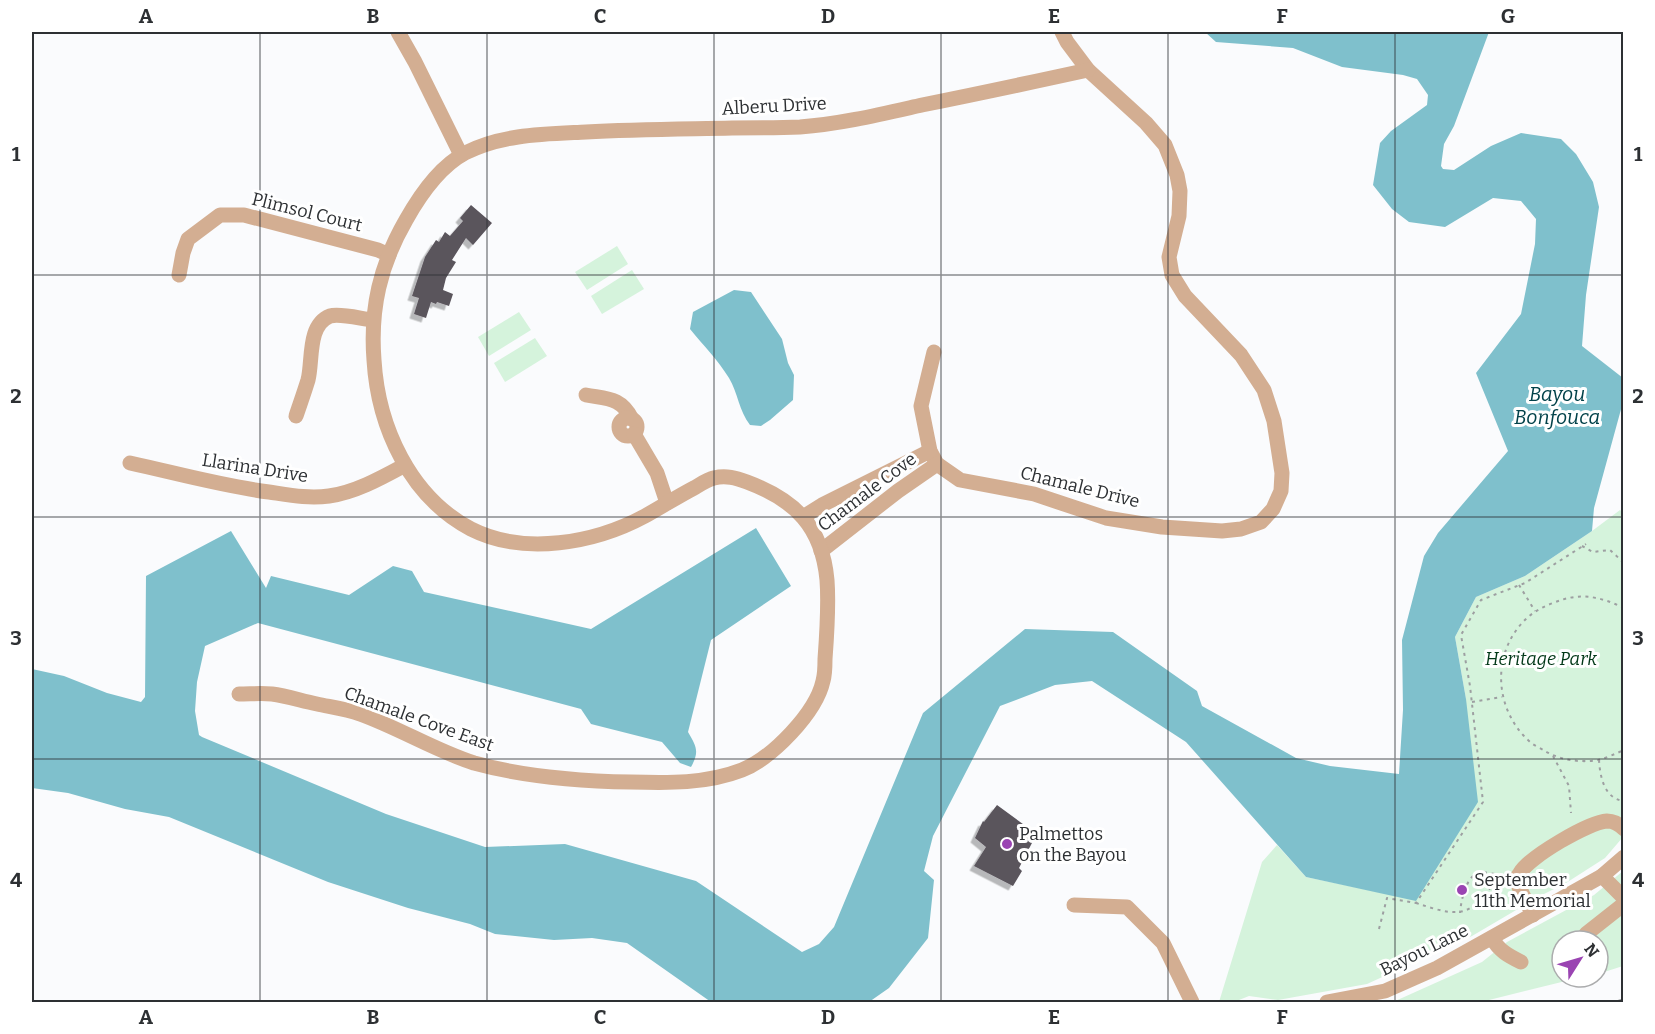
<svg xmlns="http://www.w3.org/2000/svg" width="1655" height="1034" font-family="Bitter,serif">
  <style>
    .green { fill: #d5f3dc }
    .water { fill: #7fc0cc }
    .building { fill: #5a545c; filter: url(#shadow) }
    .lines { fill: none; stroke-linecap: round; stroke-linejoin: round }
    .path { stroke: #9d9fa1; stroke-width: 2; stroke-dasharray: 3 4.5; stroke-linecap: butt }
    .minor { stroke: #d3ae92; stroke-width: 15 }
    .rail { stroke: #434548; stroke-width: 4; stroke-dasharray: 8 8; stroke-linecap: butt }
    .grid { fill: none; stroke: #2d3033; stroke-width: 1.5; stroke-opacity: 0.55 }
    .poi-dot { fill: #9a44b2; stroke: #fff; stroke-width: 2 }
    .labels { text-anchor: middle; stroke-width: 6; stroke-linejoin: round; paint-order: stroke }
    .street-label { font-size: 18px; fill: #2d3033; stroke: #fff }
    .park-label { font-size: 18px; font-style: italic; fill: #003717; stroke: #fff }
    .poi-label { font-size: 18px; fill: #2d3033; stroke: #fff; text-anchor: start }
    .water-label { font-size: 20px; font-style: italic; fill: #02424a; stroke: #fff }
    .neatline { fill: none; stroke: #2d3033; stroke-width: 2 }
    .grid-label { font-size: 20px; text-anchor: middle; font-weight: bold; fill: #2d3033 }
  </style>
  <defs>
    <filter id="shadow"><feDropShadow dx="-4.5" dy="4.5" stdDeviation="0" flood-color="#0004"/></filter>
  </defs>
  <rect width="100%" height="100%" fill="#fafbfd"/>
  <g class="green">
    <polygon points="617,246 628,264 587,290 575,272"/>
    <polygon points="632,270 644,289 602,314 591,296"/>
    <polygon points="519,312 531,330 489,356 478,337"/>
    <polygon points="535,338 547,356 505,382 494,363"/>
    <polygon points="1620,510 1624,513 1623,837 1605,858 1566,883 1540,896 1472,936 1367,984 1278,1000 1249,996 1234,1002 1219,1002 1262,862 1277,845 1306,877 1416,900 1466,699 1455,637 1476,597 1525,576 1592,531"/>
    <polygon points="1623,871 1623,966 1598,974 1598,941 1562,941 1562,977 1582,977 1481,1002 1393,1002 1482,962 1507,942 1594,895"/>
  </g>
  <g class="water">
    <path d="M1205,32h284l-35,94 -10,18 -3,22 2,3 11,1 37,-24 30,-13 40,6 15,15 17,28 6,25 -13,88 -4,51 41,32v24l-29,106 -2,23 -67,45 -49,21 -21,40 11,62 12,103 -62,99 -110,-24 -120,-135 -94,-61 -37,4 -55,21 -67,130 -9,35 10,9 -6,58 -39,50 -20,14h-158l-84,-59 -35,-5 -38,2 -59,-6 -25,-10 -62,-16 -80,-26 -159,-65 -44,-8 -57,-16 -36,-5v-119l32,7 43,17 34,9 4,-5 1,-121 85,-45 35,57 5,-12 78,19 44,-29 19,5 12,21 167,37 165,-101 35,58 -80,54 -23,92c8,14 12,19 3,35l-11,-4 -18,-21 -71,-18 -10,-15 -323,-86 -53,23 -8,36 -2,29 4,24 3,2 184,77 99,33 80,-3 131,37 106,71 17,-8 15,-17 89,-214 102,-84 88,3 84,59 5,15 94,52 34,8 69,8 4,-64 -1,-70 22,-84 14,-23 70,-82 -32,-78 45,-59 14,-70 1,-25 -15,-18 -28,-3 -48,29 -36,-5 -17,-13 -19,-24 7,-42 11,-12 36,-26 1,-10 -11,-16 -14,-4 -61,-8 -49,-19 -77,-6z"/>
    <path d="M734,290l17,2 31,47 6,24 6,12 -1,25 -23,20 -9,6 -11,-1c-11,-14 -12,-32 -21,-47 -11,-18 -26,-33 -39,-49l3,-17z"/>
  </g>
  <g class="building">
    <polygon points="471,205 492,223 473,245 466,238 452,260 456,262 446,278 443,290 453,294 449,306 437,302 436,304 431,302 426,318 414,314 419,298 412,296 425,257 436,240 439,242 445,232 450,236 463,221 460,218"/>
    <polygon points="997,805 1027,827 1024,834 1033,841 1019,868 1022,871 1013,886 974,866 986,847 975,838 983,821 984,822"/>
  </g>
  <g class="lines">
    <g class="path">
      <polyline points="1582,546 1593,552 1610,550 1624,563"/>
      <polyline points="1519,585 1535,611"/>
      <path d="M1624,608c-25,-12 -45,-16 -71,-5 -11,4 -22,10 -30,19 -32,34 -28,88 6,119 4,4 11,7 16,10 15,9 35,12 53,9 8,-2 17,-6 26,-10"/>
      <polyline points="1472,702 1502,697"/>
      <polyline points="1553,756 1569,786 1571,813"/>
      <path d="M1599,760c1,16 5,39 25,41"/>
      <path d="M1416,903c13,4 28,10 42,9 16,0 33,-24 41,-37 -5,-1 -13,-3 -18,-3 -15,2 -20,29 -21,41"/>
      <polyline points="1379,929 1387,898 1416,903 1483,802 1470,686 1461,635 1481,600 1525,583 1586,544"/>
    </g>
    <g class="minor">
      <polyline points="398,32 415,62 461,155"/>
      <polyline points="179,275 183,253 188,239 220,215 244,215 378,250 389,255"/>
      <polyline points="934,352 921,406 930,451 937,464 960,480 1034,494 1106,518 1162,527 1222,531 1241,529 1261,522 1273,509 1281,491 1282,473 1274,421 1264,390 1241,355 1185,296 1172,275 1169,257 1179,216 1180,191 1177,175 1165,145 1146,123 1088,70 1067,42 1062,32"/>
      <path d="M586,395c21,4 35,2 46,24"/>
      <path d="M296,416c4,-12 8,-23 12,-36 5,-19 -1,-55 22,-64 10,-3 32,3 43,4"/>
      <circle cx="628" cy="427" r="9"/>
      <polyline points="634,434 657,473 667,503"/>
      <path d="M130,463c46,10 92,23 139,29 20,3 40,7 60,4 27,-4 52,-18 76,-31"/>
      <polyline points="803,517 822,505 930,451"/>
      <polyline points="821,551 898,491 937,464"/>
      <path d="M239,694c11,0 22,-1 33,0 15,2 30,7 45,10 14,3 30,5 43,10 39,14 76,37 114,49 51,14 104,18 157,19 37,1 75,2 111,-12 30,-12 74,-57 81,-89 2,-7 2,-15 2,-22 2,-27 4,-53 2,-79 -5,-54 -32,-80 -80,-98 -11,-4 -21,-7 -33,-4 -6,1 -15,7 -20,10 -17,9 -33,19 -49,28 -50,27 -121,40 -174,13 -61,-32 -93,-102 -97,-169 -4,-51 6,-95 32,-140 14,-25 33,-53 59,-67 37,-19 80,-19 121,-21 49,-3 98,-3 146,-4 23,0 46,0 68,-1 41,-3 82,-13 122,-22 55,-11 111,-23 166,-35"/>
      <polyline points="1602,876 1624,898"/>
      <polyline points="1074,905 1127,907 1163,943 1192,1002"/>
      <path d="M1533,915l-17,-34c1,-3 2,-6 4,-8 9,-16 69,-51 87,-52 7,0 12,3 17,8"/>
      <polyline points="1586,934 1624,904"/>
      <path d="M1492,938c7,13 17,18 29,24"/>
      <polyline points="1327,1002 1385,991 1437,968 1602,876 1624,857"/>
    </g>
    <polyline class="rail" points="1618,1002 1624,1001"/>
  </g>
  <path class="grid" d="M260,32v970M487,32v970M714,32v970M941,32v970M1168,32v970M1395,32v970M32,275h1592M32,517h1592M32,759h1592"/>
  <g class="poi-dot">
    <circle cx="1007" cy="844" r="6"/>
    <circle cx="1462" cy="890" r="6"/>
  </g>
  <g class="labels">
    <g class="street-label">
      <text transform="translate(774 106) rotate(-3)" y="6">Alberu Drive</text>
      <text transform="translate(307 212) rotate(14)" y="6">Plimsol Court</text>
      <text transform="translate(255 468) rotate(9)" y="6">Llarina Drive</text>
      <text transform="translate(1080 487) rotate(14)" y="6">Chamale Drive</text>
      <text transform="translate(867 492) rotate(-37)" y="6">Chamale Cove</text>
      <text transform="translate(419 719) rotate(20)" y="6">Chamale Cove East</text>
      <text transform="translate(1424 950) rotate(-26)" y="6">Bayou Lane</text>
    </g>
    <g class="park-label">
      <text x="1541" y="665">Heritage Park</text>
    </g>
    <g class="poi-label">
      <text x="1019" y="840">Palmettos<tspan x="1019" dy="21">on the Bayou</tspan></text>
      <text x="1474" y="886">September<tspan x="1474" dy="21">11th Memorial</tspan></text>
    </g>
    <g class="water-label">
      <text x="1557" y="401">Bayou<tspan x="1557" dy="23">Bonfouca</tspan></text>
    </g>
  </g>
  <rect width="1655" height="1034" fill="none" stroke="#ffffff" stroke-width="66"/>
  <g transform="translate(1580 959) rotate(53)"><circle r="28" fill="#ffffff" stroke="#abacad" stroke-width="1.5"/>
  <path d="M0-4.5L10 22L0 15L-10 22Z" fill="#9a44b2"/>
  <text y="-9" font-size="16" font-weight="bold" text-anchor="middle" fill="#2d3033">N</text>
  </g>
  <rect x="33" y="33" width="1589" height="968" class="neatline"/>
  <g class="grid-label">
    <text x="146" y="23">A</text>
    <text x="373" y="23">B</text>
    <text x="600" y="23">C</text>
    <text x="828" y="23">D</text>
    <text x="1054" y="23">E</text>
    <text x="1282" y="23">F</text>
    <text x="1508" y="23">G</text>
    <text x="16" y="161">1</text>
    <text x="1638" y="161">1</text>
    <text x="16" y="403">2</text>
    <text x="1638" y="403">2</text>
    <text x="16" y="645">3</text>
    <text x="1638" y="645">3</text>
    <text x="16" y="887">4</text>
    <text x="1638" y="887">4</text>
    <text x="146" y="1024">A</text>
    <text x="373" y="1024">B</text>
    <text x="600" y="1024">C</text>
    <text x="828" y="1024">D</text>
    <text x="1054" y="1024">E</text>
    <text x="1282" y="1024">F</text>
    <text x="1508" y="1024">G</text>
  </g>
</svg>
